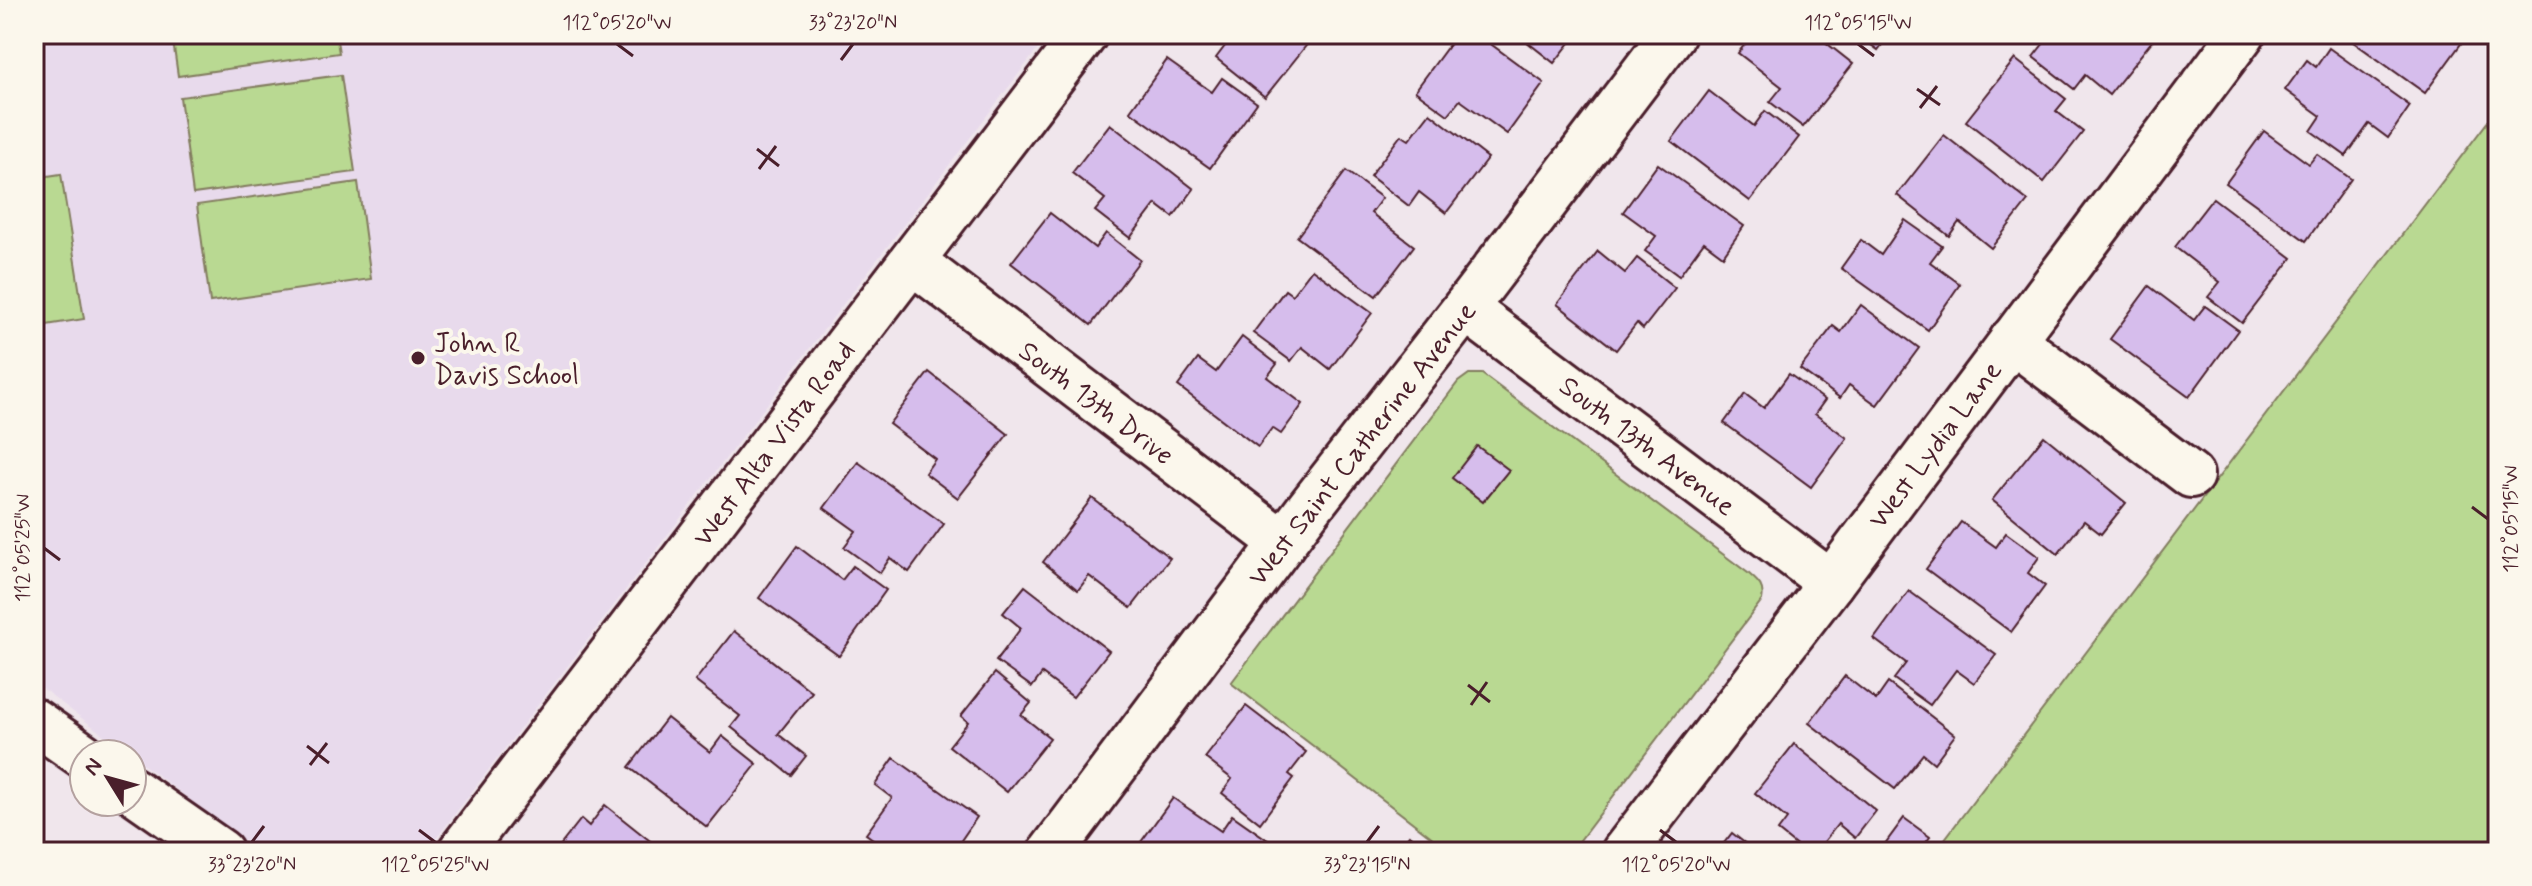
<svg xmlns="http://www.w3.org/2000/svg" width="2532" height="886" font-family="Mynerve,sans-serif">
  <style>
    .built { fill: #e8daec }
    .green { fill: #b9d992; stroke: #827c5e; stroke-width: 2 }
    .building { fill: #d6bdec; stroke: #4a1f2b; stroke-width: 2 }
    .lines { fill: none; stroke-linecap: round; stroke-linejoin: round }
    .street-casing { stroke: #4a1f2b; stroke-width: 50 }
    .secondary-casing { stroke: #4a1f2b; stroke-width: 50 }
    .street { stroke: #fbf7ec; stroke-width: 44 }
    .secondary { stroke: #fbf7ec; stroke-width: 44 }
    .ticks { fill: none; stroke: #4a1f2b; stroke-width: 3 }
    .poi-dot { fill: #4a1f2b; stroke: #fbf7ec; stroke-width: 3 }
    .labels { text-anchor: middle; stroke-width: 8; stroke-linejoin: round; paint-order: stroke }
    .poi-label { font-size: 28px; fill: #4a1f2b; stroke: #fbf7ec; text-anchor: start }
    .street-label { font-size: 28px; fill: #4a1f2b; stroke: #fbf7ec }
    .neatline { fill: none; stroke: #4a1f2b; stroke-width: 3 }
    .ticks-label { font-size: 20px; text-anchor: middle; fill: #4a1f2b }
  </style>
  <rect width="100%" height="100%" fill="#f0e6ec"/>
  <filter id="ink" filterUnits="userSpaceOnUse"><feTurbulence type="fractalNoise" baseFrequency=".0125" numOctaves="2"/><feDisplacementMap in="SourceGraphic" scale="16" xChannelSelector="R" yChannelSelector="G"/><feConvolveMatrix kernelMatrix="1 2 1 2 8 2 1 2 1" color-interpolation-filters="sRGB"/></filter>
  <g filter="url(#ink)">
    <polygon class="built" points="34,34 1049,34 426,852 259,852 132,756 132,754 129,754 34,682"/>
    <g class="green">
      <polygon points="172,34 336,34 339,53 178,76"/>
      <polygon points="341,75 355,172 193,194 180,97"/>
      <polygon points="2498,108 2498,852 1935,852"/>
      <polygon points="61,174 84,319 34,327 34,178"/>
      <polygon points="358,182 371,279 210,302 197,205"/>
      <path d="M1469,374h13l266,199c9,8 17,13 14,27l-191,252h-120l-220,-169 227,-301z"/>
    </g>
    <g class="building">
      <polygon points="1209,34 1309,34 1313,37 1265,97 1216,58 1225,46"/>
      <polygon points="1457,34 1477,34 1544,83 1507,134 1460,100 1448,115 1415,91"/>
      <polygon points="1517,34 1577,34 1554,63"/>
      <polygon points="1753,34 1815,34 1853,64 1803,127 1770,102 1782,87 1738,53"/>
      <polygon points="1856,34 1890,34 1878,50"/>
      <polygon points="2051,34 2144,34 2152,41 2109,95 2085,75 2074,89 2033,57"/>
      <polygon points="2347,34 2468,34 2425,93 2345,36"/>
      <polygon points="2329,48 2410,106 2388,138 2369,124 2346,156 2311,131 2321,116 2285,90 2307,60 2316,67"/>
      <polygon points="2015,59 2066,99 2056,111 2083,132 2044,182 1966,121"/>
      <polygon points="1167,60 1212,92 1222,78 1257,103 1210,168 1130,111"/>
      <polygon points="1709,91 1754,126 1765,111 1799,137 1750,201 1671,141"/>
      <polygon points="1430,113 1488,158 1446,213 1419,192 1409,206 1370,176 1401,135 1409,140"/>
      <polygon points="1110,124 1194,189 1173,217 1156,204 1130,238 1095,211 1105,199 1072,173"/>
      <polygon points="2264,131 2309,164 2317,154 2351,179 2306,241 2226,183"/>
      <polygon points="1944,135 2028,201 1991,248 1959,222 1949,236 1897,195"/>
      <polygon points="1658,164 1744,226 1723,256 1704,242 1679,276 1645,251 1656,236 1623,212"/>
      <polygon points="1346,171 1382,198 1371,213 1414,246 1376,296 1297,237"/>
      <polygon points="2213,198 2292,258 2242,323 2208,297 2220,282 2175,247"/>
      <polygon points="1050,213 1095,248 1106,233 1140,260 1091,325 1011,263"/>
      <polygon points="1905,220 1942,246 1930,262 1960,284 1928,330 1841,268 1861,240 1881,255"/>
      <polygon points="1598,251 1625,273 1637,258 1675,288 1643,329 1637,323 1616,350 1557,304"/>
      <polygon points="1312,269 1372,313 1330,369 1302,347 1291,361 1253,333 1285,290 1292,295"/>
      <polygon points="2149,286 2194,320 2205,306 2238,330 2189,397 2110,339"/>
      <polygon points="1861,305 1919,348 1877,405 1849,385 1840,398 1800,369 1833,326 1841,332"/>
      <polygon points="1242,337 1277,364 1267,377 1303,404 1281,434 1272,428 1258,447 1178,386 1198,359 1216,372"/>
      <polygon points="929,372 1008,434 958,498 925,473 935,459 889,424"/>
      <polygon points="1789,374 1825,400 1815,414 1847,438 1811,487 1724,423 1745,394 1764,408"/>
      <polygon points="2044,436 2126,503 2101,534 2084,521 2058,554 1992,500"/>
      <polygon points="1477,446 1509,470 1483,502 1452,478"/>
      <polygon points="858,462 944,524 909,572 890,558 880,573 844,547 856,531 824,508"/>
      <polygon points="1092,498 1170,558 1131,608 1089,576 1078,590 1043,562"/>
      <polygon points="1961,522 1996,547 2006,533 2039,557 2028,573 2045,586 2011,632 1926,569"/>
      <polygon points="797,546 842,580 853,566 886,590 839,656 759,598"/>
      <polygon points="1025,586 1109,651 1073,697 1042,674 1032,687 996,661 1021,628 1003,613"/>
      <polygon points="1909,591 1996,655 1974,683 1956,670 1930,705 1894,679 1906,663 1874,639"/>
      <polygon points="734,631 812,692 778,734 806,756 791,775 731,727 740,716 695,681"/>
      <polygon points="995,673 1031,703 1021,715 1050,738 1007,792 949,746 968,722 961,716"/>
      <polygon points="1845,676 1876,700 1888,683 1955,735 1934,763 1923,754 1895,789 1809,723"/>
      <polygon points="1246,706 1306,752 1289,774 1294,778 1260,823 1222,793 1232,779 1205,758"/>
      <polygon points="667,718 710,752 722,736 757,764 707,827 629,767"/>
      <polygon points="1794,744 1876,811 1855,838 1838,824 1816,852 1804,852 1778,831 1787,819 1755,793"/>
      <polygon points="894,758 977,817 953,852 922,852 912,845 906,852 891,852 866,834 892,798 875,785"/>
      <polygon points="1173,798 1221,831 1232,815 1285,852 1146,852 1138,846"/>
      <polygon points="605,805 664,852 565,852 559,847 581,819 589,826"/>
      <polygon points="1904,818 1930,837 1919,852 1879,852"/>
      <polygon points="1732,833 1756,852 1717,852"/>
      <polygon points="1409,835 1430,852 1396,852"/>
    </g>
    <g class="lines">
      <defs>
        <g id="street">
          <polyline points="912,261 1283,543"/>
          <polyline points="1465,308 1831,583"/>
          <polyline points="2012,340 2191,475"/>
          <polyline points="460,852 1085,34"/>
          <polyline points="1051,852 1306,512 1465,308 1673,34"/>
          <polyline points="1624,852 1831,583 2242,34"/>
        </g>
        <g id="secondary">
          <polyline points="34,721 84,756"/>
          <polyline points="132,790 221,852"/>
        </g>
      </defs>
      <use href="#street" class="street-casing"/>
      <use href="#secondary" class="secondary-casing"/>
      <use href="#street" class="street"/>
      <use href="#secondary" class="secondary"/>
    </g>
  </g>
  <path class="ticks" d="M617,44l16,12M1858,44l16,12M841,60l12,-16M1917,89l23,16M1920,108l17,-22M757,149l22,17M759,169l17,-23M2472,507l16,12M44,548l16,12M1468,685l22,17M1471,705l16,-23M307,746l22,17M310,765l17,-22M419,830l16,12M1660,830l16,12M252,842l12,-16M1367,842l12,-16"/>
  <circle class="poi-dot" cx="418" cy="358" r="8"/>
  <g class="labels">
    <g class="poi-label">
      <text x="434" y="352">John R<tspan x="434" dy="32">Davis School</tspan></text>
    </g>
    <g class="street-label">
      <text transform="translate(1097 402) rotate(37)" y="10">South 13th Drive</text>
      <text transform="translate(773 443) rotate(-53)" y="10">West Alta Vista Road</text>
      <text transform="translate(1361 443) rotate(-52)" y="10">West Saint Catherine Avenue</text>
      <text transform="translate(1934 444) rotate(-53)" y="10">West Lydia Lane</text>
      <text transform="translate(1648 445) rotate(37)" y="10">South 13th Avenue</text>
    </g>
  </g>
  <rect width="2532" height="886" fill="none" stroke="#fbf7ec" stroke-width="88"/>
  <g transform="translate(108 778) rotate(307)"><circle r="38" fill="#fbf7ec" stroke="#b4a19f" stroke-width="2"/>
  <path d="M0-6L14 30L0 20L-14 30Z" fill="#4a1f2b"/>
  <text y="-12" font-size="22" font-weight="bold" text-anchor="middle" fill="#4a1f2b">N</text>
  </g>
  <rect x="44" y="44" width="2444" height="798" class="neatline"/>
  <g class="ticks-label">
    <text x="617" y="29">112°05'20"W</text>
    <text x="853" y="29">33°23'20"N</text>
    <text x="1858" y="29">112°05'15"W</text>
    <text transform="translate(2510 519) rotate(-90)" y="7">112°05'15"W</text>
    <text transform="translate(22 548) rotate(-90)" y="7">112°05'25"W</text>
    <text x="252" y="871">33°23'20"N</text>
    <text x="435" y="871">112°05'25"W</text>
    <text x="1367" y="871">33°23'15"N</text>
    <text x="1676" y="871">112°05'20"W</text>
  </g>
</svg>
